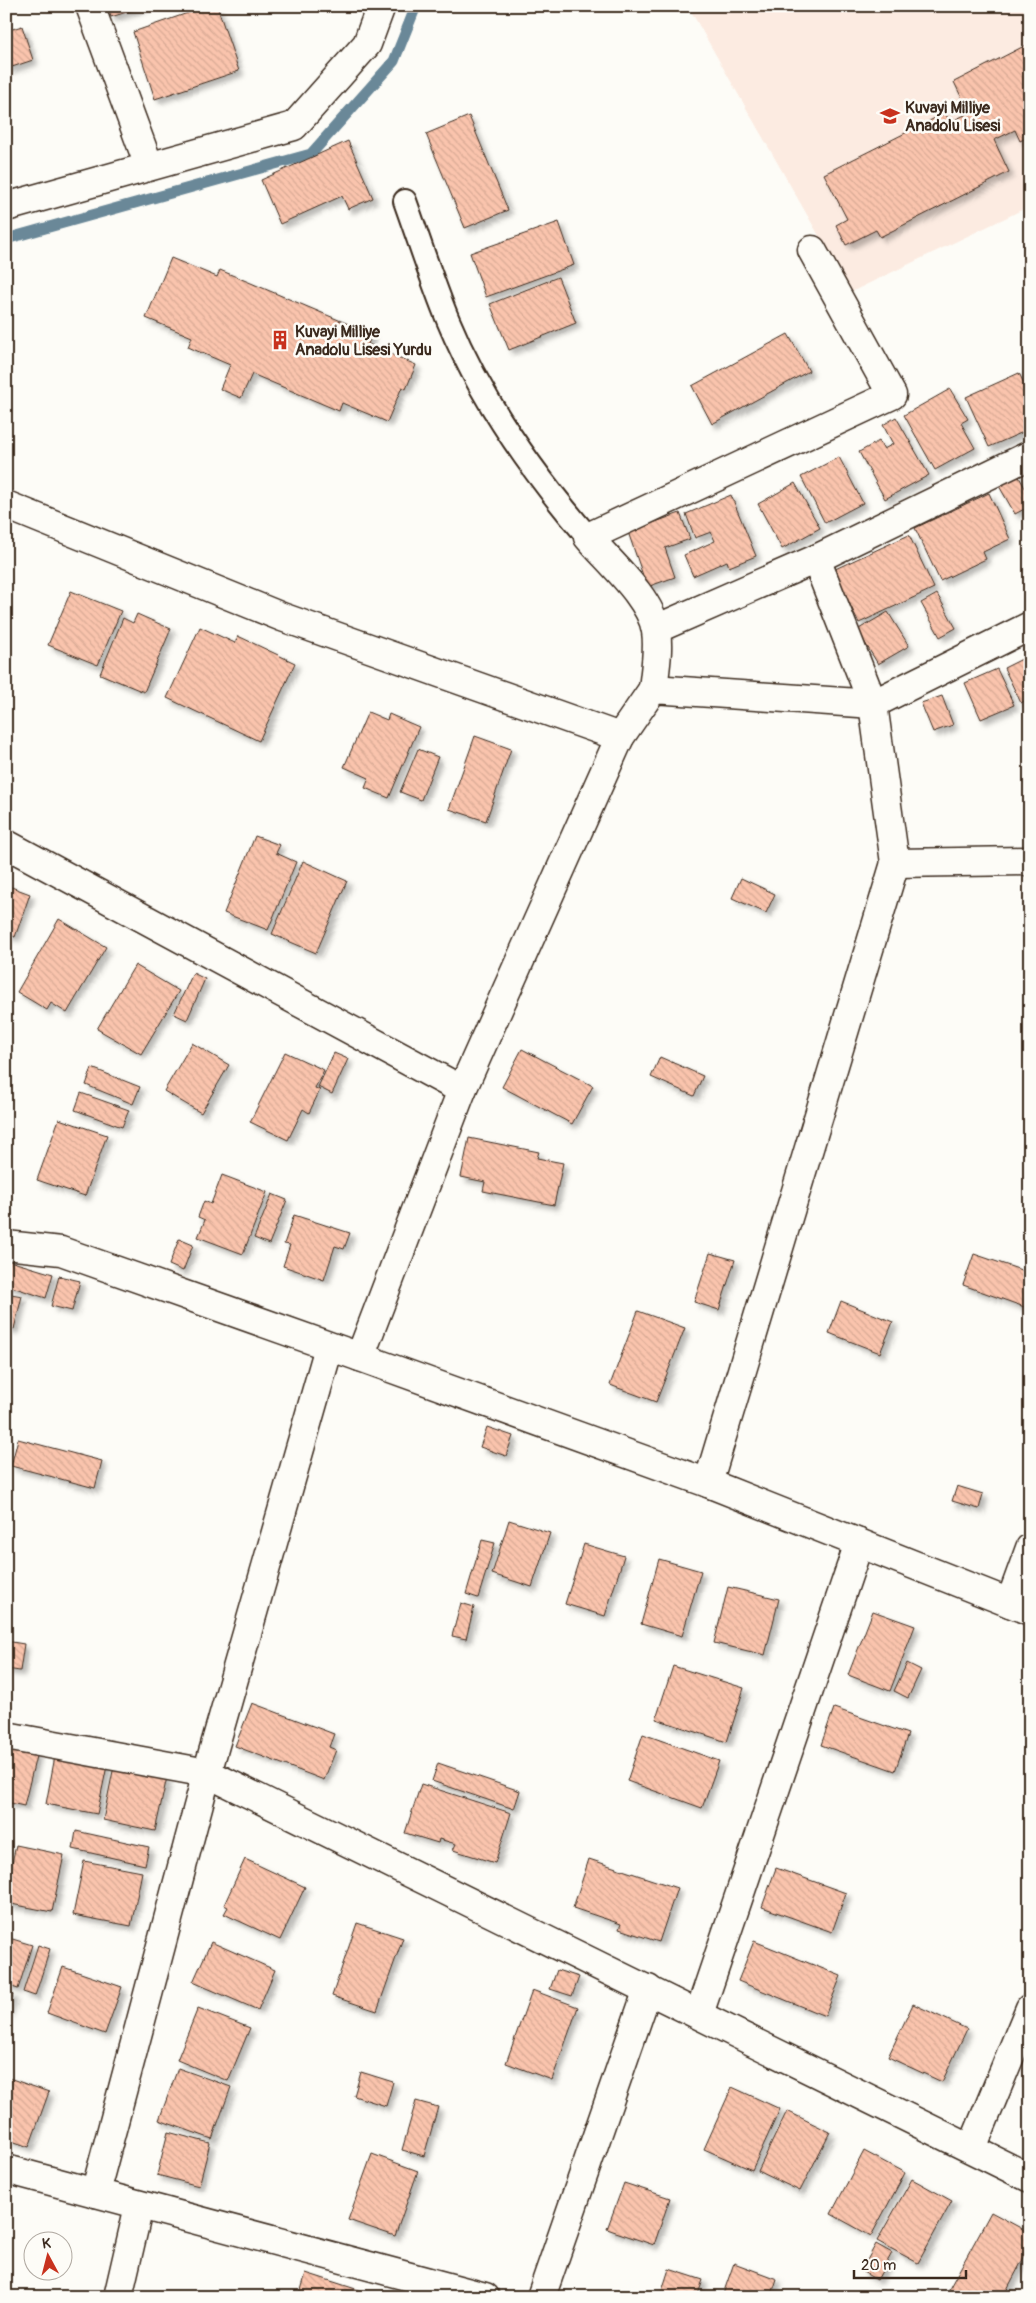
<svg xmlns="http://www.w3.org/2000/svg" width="1036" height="2303" font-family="Pangolin,sans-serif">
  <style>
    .built { fill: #fcebe1 }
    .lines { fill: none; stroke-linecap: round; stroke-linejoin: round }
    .stream { stroke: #6a8898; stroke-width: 11 }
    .building { fill: url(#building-back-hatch); stroke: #3b2a1e; filter: url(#shadow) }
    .lane-casing { stroke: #3b2a1e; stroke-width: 26 }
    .street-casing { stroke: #3b2a1e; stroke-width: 31 }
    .secondary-casing { stroke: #3b2a1e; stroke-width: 31 }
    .lane { stroke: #fdfcf7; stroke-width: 22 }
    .street { stroke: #fdfcf7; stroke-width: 28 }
    .secondary { stroke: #fdfcf7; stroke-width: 28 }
    .labels { text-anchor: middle; stroke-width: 5; stroke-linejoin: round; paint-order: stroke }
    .poi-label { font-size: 16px; font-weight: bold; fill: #3b2a1e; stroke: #fdfcf7; text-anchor: start }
  </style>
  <defs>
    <pattern id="building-back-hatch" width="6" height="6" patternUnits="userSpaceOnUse" patternTransform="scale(1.25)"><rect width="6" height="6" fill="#fac4ad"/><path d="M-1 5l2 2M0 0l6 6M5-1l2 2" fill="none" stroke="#d7a994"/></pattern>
    <filter id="shadow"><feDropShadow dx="4.5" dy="4.5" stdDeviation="2.5" flood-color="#0004"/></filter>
  </defs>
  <rect width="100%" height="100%" fill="#fdfcf7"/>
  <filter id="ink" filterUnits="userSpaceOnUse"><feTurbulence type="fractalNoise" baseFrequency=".02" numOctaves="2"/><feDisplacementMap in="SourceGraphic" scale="10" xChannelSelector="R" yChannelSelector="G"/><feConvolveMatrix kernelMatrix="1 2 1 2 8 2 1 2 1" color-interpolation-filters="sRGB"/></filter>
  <g filter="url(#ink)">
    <polygon class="built" points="688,6 1030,6 1030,206 851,292"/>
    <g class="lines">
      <polyline class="stream" points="6,239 311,154 394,61 416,6"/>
    </g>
    <g class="building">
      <polygon points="108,6 146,6 111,17"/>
      <polygon points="208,6 217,6 239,71 155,99 133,32"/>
      <polygon points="22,26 33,60 6,69 6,31"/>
      <polygon points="1030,43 1030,136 1020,141 1015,130 994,140 1009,172 880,237 876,230 846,245 836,225 847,219 824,174 945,113 950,122 969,113 954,82"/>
      <polygon points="469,116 508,210 465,228 426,134"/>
      <polygon points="348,141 373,198 348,209 342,196 280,224 261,180"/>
      <polygon points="559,222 574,265 486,297 470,253"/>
      <polygon points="171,258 217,277 220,270 372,334 368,344 416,365 406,389 402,387 387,422 342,403 339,411 252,374 241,398 220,389 230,365 188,347 192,337 146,318"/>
      <polygon points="558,277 576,323 509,350 490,304"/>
      <polygon points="788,334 809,371 712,424 692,386"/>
      <polygon points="1019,373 1030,396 1030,429 989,447 966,397"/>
      <polygon points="950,389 968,419 961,423 975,448 935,470 904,415"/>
      <polygon points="896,417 929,475 885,499 859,452 879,441 884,449 893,444 883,425"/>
      <polygon points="839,457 863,503 825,523 801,477"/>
      <polygon points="1018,475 1030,497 1030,506 1015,514 999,486"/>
      <polygon points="795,483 820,528 782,549 758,504"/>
      <polygon points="989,493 1010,539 983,552 986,559 940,581 915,528"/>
      <polygon points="731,495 756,556 729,567 727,561 693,576 684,555 715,541 711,532 695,538 686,514"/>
      <polygon points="680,513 690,539 665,548 675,577 647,587 628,532"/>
      <polygon points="909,535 934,588 859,623 833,570"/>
      <polygon points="71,591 121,611 98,665 48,645"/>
      <polygon points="937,594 956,628 940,637 921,603"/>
      <polygon points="888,612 909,646 878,664 857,630"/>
      <polygon points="137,614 171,629 144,692 100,674 123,618 133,623"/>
      <polygon points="200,627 235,643 238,636 295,663 259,741 167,698"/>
      <polygon points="1030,655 1030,698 1021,703 1004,668"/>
      <polygon points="997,669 1014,705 981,719 965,683"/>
      <polygon points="942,696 953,725 933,732 921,703"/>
      <polygon points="368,712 387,720 389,714 419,727 389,798 365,788 369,778 344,767"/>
      <polygon points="475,736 511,749 486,821 449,809"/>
      <polygon points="418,749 438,757 421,800 400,792"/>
      <polygon points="255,836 280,845 276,853 296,862 268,930 224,913"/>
      <polygon points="303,861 347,881 316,953 272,934"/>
      <polygon points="741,878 775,894 766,913 732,898"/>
      <polygon points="6,885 30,894 15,937 7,934 6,938"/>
      <polygon points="59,919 106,947 67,1013 51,1003 47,1010 17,992"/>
      <polygon points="135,965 179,991 141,1054 97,1029"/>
      <polygon points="193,973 205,979 187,1020 174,1014"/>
      <polygon points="192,1043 229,1065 201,1113 164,1091"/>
      <polygon points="522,1049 593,1086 572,1124 502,1087"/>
      <polygon points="285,1052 324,1070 315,1088 320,1090 309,1113 303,1109 288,1140 250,1122"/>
      <polygon points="334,1053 348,1059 332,1094 318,1087"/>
      <polygon points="660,1057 703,1076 694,1096 651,1077"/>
      <polygon points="92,1068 140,1087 133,1104 86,1085"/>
      <polygon points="81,1093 129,1110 122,1127 75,1110"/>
      <polygon points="59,1119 107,1135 85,1196 37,1180"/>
      <polygon points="469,1138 539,1152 537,1158 563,1163 554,1205 483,1191 485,1182 461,1177"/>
      <polygon points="222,1175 267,1192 243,1254 198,1237 205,1220 198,1217 204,1201 211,1204"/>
      <polygon points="272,1194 287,1200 269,1244 254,1238"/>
      <polygon points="294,1215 350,1233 344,1249 335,1246 324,1280 283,1266 290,1245 284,1244"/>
      <polygon points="179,1239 193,1245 183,1271 169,1265"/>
      <polygon points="710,1253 735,1260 719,1310 694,1302"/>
      <polygon points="974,1254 1030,1273 1030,1309 963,1285"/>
      <polygon points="6,1260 53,1274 46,1298 6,1285"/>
      <polygon points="59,1276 80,1281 72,1311 51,1306"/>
      <polygon points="6,1293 22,1296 14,1329 6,1327"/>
      <polygon points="841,1301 893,1322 880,1353 829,1333"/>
      <polygon points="638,1311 685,1328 656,1402 610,1385"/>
      <polygon points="487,1427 513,1436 506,1456 480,1447"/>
      <polygon points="18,1439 102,1461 95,1488 11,1466"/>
      <polygon points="957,1486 983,1494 979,1509 952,1501"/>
      <polygon points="509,1520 550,1533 532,1587 492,1574"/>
      <polygon points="482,1540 495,1543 478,1598 466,1594"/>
      <polygon points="584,1544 624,1556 605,1616 565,1604"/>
      <polygon points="659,1559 701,1571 682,1636 641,1624"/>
      <polygon points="728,1587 779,1599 765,1655 714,1643"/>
      <polygon points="461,1603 474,1607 466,1639 452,1636"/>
      <polygon points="873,1611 915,1626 890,1691 848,1675"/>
      <polygon points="6,1641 24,1644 20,1671 6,1669"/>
      <polygon points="907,1663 921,1670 908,1698 894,1691"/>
      <polygon points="673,1666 744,1688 727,1742 656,1719"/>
      <polygon points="252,1703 334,1734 329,1747 336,1750 324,1780 235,1746"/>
      <polygon points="834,1708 908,1734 895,1771 821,1745"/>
      <polygon points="643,1734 719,1761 702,1808 627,1781"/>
      <polygon points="6,1745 37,1752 24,1806 6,1802"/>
      <polygon points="56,1751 108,1761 97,1814 46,1804"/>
      <polygon points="438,1763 520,1791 514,1809 432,1781"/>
      <polygon points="114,1766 167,1777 155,1831 103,1820"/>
      <polygon points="421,1784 511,1813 495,1863 453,1850 456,1844 439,1839 438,1843 405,1833"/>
      <polygon points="76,1831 149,1847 145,1865 73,1849"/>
      <polygon points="16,1845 64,1855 52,1912 6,1903 6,1889"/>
      <polygon points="245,1859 305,1887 280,1940 224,1914 228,1907 224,1905"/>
      <polygon points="589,1859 677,1888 659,1942 619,1929 621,1924 573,1908"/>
      <polygon points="84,1861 142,1872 131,1926 73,1915"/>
      <polygon points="776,1868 846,1893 832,1932 762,1907"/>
      <polygon points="357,1923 403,1938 377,2011 332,1996"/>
      <polygon points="6,1937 32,1945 18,1989 6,1985"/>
      <polygon points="754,1941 841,1976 825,2016 738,1981"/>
      <polygon points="211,1942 275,1970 258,2010 193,1982"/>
      <polygon points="38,1945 50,1949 35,1996 23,1992"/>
      <polygon points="63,1967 122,1987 105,2034 47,2013"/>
      <polygon points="557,1970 579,1977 572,1996 550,1989"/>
      <polygon points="532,1990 578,2007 552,2080 506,2063"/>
      <polygon points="6,1993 13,1995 6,2016"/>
      <polygon points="913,2004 967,2029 942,2082 888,2057"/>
      <polygon points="198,2008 250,2028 228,2081 177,2060"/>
      <polygon points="178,2068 231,2087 212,2139 159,2120"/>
      <polygon points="361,2072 393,2082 386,2106 354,2096"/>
      <polygon points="6,2077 49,2092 29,2147 6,2139"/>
      <polygon points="732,2087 780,2109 752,2170 704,2149"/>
      <polygon points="416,2101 438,2107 424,2156 402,2150"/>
      <polygon points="787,2111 830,2132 800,2191 758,2171"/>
      <polygon points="168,2132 210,2143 199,2186 157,2175"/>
      <polygon points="864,2151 905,2173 871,2236 831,2214"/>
      <polygon points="372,2154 418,2171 395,2236 348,2220"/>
      <polygon points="912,2179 952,2201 918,2263 877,2241"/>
      <polygon points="624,2183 670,2198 654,2245 607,2229"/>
      <polygon points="991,2212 1030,2233 1030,2246 1003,2297 963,2297 949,2289"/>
      <polygon points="876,2244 892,2253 877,2280 861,2271"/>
      <polygon points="734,2263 777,2279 771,2297 722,2297"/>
      <polygon points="669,2269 703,2280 697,2297 660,2297"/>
      <polygon points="306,2273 362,2291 360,2297 299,2297"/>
    </g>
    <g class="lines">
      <defs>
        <path id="lane" d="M405,201c14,39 27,80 43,119 33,80 84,152 140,217"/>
        <g id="street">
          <polyline points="90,6 149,166"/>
          <polyline points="6,505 282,617 620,737"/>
          <polyline points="816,559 873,704 895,863 1030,861"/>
          <polyline points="656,629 816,559 1030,455"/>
          <path d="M653,689c2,-19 6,-39 3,-58 -5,-33 -47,-69 -68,-94l304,-142 -80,-145"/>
          <polyline points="6,844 462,1090"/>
          <polyline points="6,1245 61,1251 360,1357 708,1483 1030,1611"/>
          <polyline points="360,1357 462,1090 620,737 653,689 873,704 1030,626"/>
          <polyline points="708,1483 895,863"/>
          <polyline points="1010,1603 1030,1548"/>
          <polyline points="6,1736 207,1773 1030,2178"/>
          <polyline points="699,2014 859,1543"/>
          <polyline points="972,2148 1030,2008"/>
          <polyline points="6,2169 485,2297"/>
          <polyline points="95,2193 207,1773 329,1347"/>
          <polyline points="118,2297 139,2206"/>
          <polyline points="541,2297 648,1989"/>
        </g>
        <polyline id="secondary" points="6,207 294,126 367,44 381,6"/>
      </defs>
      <use href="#lane" class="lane-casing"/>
      <use href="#street" class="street-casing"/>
      <use href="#secondary" class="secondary-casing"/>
      <use href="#lane" class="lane"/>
      <use href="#street" class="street"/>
      <use href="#secondary" class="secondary"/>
    </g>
  </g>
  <defs>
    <symbol id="school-bare" viewBox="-9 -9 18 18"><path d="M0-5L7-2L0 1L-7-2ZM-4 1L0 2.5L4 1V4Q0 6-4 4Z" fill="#c8321e" stroke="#fdfcf7" stroke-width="2.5" paint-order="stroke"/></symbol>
    <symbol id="building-bare" viewBox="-9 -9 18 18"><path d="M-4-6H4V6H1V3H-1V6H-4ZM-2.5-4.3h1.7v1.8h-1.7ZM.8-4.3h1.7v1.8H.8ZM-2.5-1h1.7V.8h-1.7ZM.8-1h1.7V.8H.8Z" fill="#c8321e" stroke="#fdfcf7" stroke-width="2.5" paint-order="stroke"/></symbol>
  </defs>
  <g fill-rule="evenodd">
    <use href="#school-bare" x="876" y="102" width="28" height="28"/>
    <use href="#building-bare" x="266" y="326" width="28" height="28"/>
  </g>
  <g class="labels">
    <g class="poi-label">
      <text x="905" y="113">Kuvayi Milliye<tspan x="905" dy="18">Anadolu Lisesi</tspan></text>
      <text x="295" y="337">Kuvayi Milliye<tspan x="295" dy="18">Anadolu Lisesi Yurdu</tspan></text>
    </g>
  </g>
  <rect width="1036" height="2303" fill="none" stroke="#fdfcf7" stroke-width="25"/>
  <rect x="12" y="12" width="1011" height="2278" fill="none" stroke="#3b2a1e" stroke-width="2" filter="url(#ink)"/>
  <g transform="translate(48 2256) rotate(353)"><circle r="24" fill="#fdfcf7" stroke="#afa8a0"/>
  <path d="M0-4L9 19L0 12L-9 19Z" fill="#c8321e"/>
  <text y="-8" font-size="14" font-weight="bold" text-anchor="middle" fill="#3b2a1e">K</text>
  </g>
  <path d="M854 2270v8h112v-8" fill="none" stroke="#3b2a1e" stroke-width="2.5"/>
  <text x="861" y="2270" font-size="15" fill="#3b2a1e" stroke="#fdfcf7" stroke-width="4" paint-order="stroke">20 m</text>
</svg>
